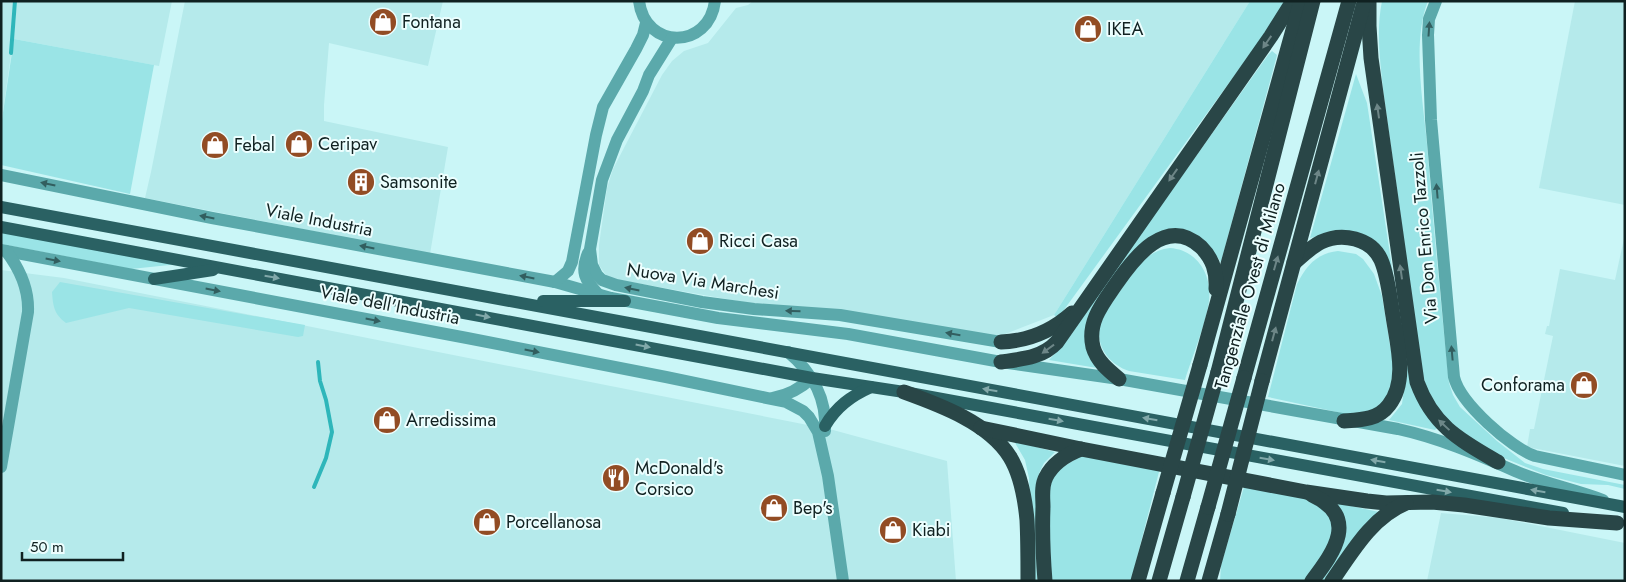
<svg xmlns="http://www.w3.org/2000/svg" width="1626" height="582" font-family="Jost,sans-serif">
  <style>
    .built { fill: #b5eaeb }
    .green { fill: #9ae4e6 }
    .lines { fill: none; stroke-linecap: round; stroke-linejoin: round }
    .stream { stroke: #2eb6ba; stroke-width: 4 }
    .minor { stroke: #5ba9ab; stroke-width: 12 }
    .major { stroke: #2a6163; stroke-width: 12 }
    .highway { stroke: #294647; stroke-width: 15 }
    .highway-bridge { stroke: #294647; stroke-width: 15 }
    .oneway { fill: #325e5f }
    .oneway2 { fill: #6d8687 }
    .oneway3 { fill: #81a8a9 }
    .labels { text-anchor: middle; stroke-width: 4; stroke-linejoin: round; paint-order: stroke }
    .poi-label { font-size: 18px; fill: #102121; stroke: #ecfefe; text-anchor: start }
    .street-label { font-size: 18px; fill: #102121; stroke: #ecfefe }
  </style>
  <rect width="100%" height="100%" fill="#caf6f7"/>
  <g class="built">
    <polygon points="1,1 14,1 12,48 1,125"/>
    <polygon points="17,1 172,1 159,66 14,39"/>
    <polygon points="185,1 443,1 428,66 329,43 324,105 324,121 448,147 430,254 145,198 151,172"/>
    <polygon points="753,1 1250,1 1054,315 995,338 760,305 608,278 599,265 599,245 607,188 613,169 662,75 672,61 684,51 708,43 736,8 748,5"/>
    <polygon points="1575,1 1625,1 1625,205 1539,188"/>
    <polygon points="1625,234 1625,466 1527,447 1530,429 1534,429 1553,336 1545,334 1547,326 1549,326 1560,269 1615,280"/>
    <polygon points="1,270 64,278 833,430 947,461 956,581 1,581"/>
    <polygon points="1441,513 1500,518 1625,543 1625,581 1427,581"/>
  </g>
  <g class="green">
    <polygon points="1250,1 1285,1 1274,21 1058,318 1054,315"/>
    <path d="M1382,1h46c-16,40 -5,100 -1,143 6,80 14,160 22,239l4,12 7,12 37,34 28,22 18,6 82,16v4l-17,-4 -27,-1 -35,-9 -62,-25 -34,-26 -21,-28 -7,-24 -39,-283c-3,-30 -7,-58 -1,-88z"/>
    <polygon points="14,39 154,65 130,194 1,165 1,126"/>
    <polygon points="1272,51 1277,55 1276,59 1221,262 1214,253 1168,233 1096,304 1097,368 1049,360 1058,350 1268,55"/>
    <polygon points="1356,74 1367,103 1407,366 1437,428 1435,430 1389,420 1402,404 1405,382 1381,256 1323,235 1310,238"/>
    <polygon points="1,232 179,264 131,269 1,244"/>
    <path d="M1170,248c28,2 42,27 39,53 -3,23 -17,56 -24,79l-56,-9c-23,-8 -37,-30 -26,-54 4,-8 10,-16 15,-23 13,-20 25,-43 52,-46z"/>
    <path d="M1338,251l18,3 7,5 11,15 8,22 11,67 2,22 -19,26 -30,3 -78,-17 29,-113c9,-18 20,-31 41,-33z"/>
    <path d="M60,282l245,43 -2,11 -5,1 -169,-29 -63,15c-12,-9 -13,-17 -14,-31z"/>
    <polygon points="1014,441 1055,452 1044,463 1040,471 1036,487 1037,581 1033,581 1029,478 1025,460"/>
    <polygon points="1081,456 1160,468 1131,581 1049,581 1047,493 1053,473"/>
    <polygon points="1244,487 1312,499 1331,518 1333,530 1328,548 1304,581 1220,581 1221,565"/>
    <polygon points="1337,503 1379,512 1325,581 1320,581 1338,556 1344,540 1340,509"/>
  </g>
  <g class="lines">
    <g class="stream">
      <polyline points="11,53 15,1"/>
      <polyline points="314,487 326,458 332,432 326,400 320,381 318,362"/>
    </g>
    <g class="minor">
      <path d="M639,1c6,49 70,49 76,0"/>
      <path d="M1436,1l-7,18 -1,16 3,85 23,257c6,26 57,71 81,79l90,19"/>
      <polyline points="672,38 649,75 643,91 617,140 602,180 590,249 592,265 597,275 602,280 616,285 702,302 754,309 840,315 1001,342"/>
      <path d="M1,175l211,43 343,64 56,16 107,20 130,16 153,28 118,17 279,50c41,9 78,25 117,42 28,12 59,18 88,29"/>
      <polyline points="1,250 467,338 666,377 786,402 803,411 809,417 818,432 828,476 843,581"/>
      <path d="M588,253c-8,19 -3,27 10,41"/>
      <polyline points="555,282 568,271 572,262 596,135 603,107 636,49 643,35 646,23"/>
      <path d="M788,352c24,20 39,47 37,79"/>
      <path d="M773,398c16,-3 27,-9 39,-20"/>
      <path d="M1,467l27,-155c1,-24 -8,-43 -22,-61"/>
    </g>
    <g class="major">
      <polyline points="1,207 1625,507"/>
      <polyline points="1,227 812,378 904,392 1563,513"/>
      <polyline points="154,279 213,270"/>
      <polyline points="543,301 625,301"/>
      <path d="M825,426c11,-19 26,-30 46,-39"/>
    </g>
    <g class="highway">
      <path d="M1369,1v25l2,32 46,324c16,44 43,58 81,80"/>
      <path d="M1294,263c8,-7 17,-16 27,-21 21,-10 50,-4 60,18 7,16 9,38 12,56 4,28 15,65 -4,89 -11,15 -29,15 -45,16"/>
      <path d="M1001,342c28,-1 51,-11 71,-29"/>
      <path d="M1001,362c21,-3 41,-4 56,-20l214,-306 22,-35"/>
      <polyline points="1200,365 1301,1"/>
      <polyline points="1218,372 1313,1"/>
      <polyline points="1244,378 1349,1"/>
      <path d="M1119,379c-11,-9 -22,-18 -26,-32 -6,-25 10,-44 23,-63 18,-26 50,-69 85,-37 12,12 16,25 15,42"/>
      <polyline points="1262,381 1363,6"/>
      <path d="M904,392c36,13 85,31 106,65 11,18 15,42 17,63 1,20 1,40 1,61"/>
      <polyline points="981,428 1081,449 1306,492 1367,501 1386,503 1432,502 1464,505 1549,518 1617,523"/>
      <path d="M1312,495c47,22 23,56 0,86"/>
      <path d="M1045,581c-2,-25 -3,-49 -2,-74 0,-9 -2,-21 3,-30 7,-14 22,-23 35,-28"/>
      <polyline points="1138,581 1163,493"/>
      <polyline points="1159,581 1183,497"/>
      <polyline points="1187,581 1208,507"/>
      <polyline points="1209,581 1228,514"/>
      <path d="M1332,581c20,-29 40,-64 74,-78"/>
    </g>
    <g class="highway-bridge">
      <polyline points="1163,493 1200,365"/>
      <polyline points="1183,497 1218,372"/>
      <polyline points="1208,507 1244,378"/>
      <polyline points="1228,514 1262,381"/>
    </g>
  </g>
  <defs><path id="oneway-solid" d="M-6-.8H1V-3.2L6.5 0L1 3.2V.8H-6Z" transform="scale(1.25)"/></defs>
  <g class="oneway">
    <use href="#oneway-solid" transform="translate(1429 29) rotate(-86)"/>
    <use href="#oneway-solid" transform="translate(48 184) rotate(-168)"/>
    <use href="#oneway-solid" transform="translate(1437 191) rotate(-95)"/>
    <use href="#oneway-solid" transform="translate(207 217) rotate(-169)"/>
    <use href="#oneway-solid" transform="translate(367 247) rotate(-169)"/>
    <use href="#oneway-solid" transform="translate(53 260) rotate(11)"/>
    <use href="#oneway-solid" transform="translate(527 277) rotate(-169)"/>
    <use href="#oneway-solid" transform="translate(632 289) rotate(-168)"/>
    <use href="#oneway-solid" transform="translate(213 290) rotate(11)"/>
    <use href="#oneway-solid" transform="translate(793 311) rotate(-178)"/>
    <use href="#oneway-solid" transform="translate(373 320) rotate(11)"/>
    <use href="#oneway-solid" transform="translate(953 334) rotate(-170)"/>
    <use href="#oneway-solid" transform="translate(532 351) rotate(11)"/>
    <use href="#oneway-solid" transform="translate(1452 353) rotate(-95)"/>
  </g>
  <g class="oneway2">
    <use href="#oneway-solid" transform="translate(1267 42) rotate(125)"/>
    <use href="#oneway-solid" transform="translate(1378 111) rotate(-98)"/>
    <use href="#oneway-solid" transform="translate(1173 175) rotate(125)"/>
    <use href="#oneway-solid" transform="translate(1317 177) rotate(-75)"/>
    <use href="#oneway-solid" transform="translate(1276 263) rotate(-74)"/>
    <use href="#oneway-solid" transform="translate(1401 272) rotate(-98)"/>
    <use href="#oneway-solid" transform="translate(1274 334) rotate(-75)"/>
    <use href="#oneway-solid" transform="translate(1048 349) rotate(144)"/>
    <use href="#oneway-solid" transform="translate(1444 425) rotate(-137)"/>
  </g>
  <g class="oneway3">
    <use href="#oneway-solid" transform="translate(272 277) rotate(10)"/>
    <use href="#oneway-solid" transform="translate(483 316) rotate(11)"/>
    <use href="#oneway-solid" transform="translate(643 346) rotate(11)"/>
    <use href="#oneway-solid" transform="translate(990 390) rotate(-170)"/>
    <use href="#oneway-solid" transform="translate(1150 419) rotate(-170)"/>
    <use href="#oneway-solid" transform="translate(1056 420) rotate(10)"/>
    <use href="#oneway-solid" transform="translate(1267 459) rotate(10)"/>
    <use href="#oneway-solid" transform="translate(1378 461) rotate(-170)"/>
    <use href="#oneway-solid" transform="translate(1444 491) rotate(10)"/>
    <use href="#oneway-solid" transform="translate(1538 491) rotate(-170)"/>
  </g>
  <defs>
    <symbol id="shop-disc" viewBox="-11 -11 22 22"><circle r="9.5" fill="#924c24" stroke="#ecfefe"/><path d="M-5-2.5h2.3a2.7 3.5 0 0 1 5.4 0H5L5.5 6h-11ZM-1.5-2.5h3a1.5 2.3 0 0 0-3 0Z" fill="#fff"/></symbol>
    <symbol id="building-disc" viewBox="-11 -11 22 22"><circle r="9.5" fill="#924c24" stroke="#ecfefe"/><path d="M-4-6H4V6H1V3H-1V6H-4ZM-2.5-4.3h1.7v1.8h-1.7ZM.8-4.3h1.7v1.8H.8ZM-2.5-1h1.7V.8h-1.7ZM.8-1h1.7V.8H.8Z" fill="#fff"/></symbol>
    <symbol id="restaurant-disc" viewBox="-11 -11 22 22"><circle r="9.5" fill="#924c24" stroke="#ecfefe"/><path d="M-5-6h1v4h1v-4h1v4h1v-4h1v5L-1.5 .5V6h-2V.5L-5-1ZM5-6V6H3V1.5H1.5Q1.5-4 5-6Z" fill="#fff"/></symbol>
  </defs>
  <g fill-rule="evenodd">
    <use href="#shop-disc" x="367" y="6" width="32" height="32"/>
    <use href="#shop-disc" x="1072" y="13" width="32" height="32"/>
    <use href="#shop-disc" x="283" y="128" width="32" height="32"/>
    <use href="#shop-disc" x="199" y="129" width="32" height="32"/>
    <use href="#building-disc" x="345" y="166" width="32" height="32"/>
    <use href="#shop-disc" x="684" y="225" width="32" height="32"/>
    <use href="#shop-disc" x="1568" y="369" width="32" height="32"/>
    <use href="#shop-disc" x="371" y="404" width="32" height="32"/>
    <use href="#restaurant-disc" x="600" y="462" width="32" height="32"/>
    <use href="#shop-disc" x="758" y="492" width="32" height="32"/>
    <use href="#shop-disc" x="471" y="506" width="32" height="32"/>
    <use href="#shop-disc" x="877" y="514" width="32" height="32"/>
  </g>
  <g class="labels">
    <g class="poi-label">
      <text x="402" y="28">Fontana</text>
      <text x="1107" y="35">IKEA</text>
      <text x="318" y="150">Ceripav</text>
      <text x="234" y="151">Febal</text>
      <text x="380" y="188">Samsonite</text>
      <text x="719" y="247">Ricci Casa</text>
      <text x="1565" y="391" text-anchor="end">Conforama</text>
      <text x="406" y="426">Arredissima</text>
      <text x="635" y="474">McDonald's<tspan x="635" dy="21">Corsico</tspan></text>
      <text x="793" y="514">Bep's</text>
      <text x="506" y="528">Porcellanosa</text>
      <text x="912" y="536">Kiabi</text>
    </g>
    <g class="street-label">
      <text transform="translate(319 220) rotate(11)" y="6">Viale Industria</text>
      <text transform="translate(1424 238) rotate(-95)" y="6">Via Don Enrico Tazzoli</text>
      <text transform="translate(703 281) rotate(9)" y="6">Nuova Via Marchesi</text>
      <text transform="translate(1250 286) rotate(-74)" y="6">Tangenziale Ovest di Milano</text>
      <text transform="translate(390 305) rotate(11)" y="6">Viale dell'Industria</text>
    </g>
  </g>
  <rect width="1626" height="582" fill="none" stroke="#102121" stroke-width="5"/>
  <path d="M22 552v8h101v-8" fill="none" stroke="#102121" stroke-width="2.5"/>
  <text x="30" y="552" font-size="15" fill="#102121" stroke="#ecfefe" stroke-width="4" paint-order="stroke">50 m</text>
</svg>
